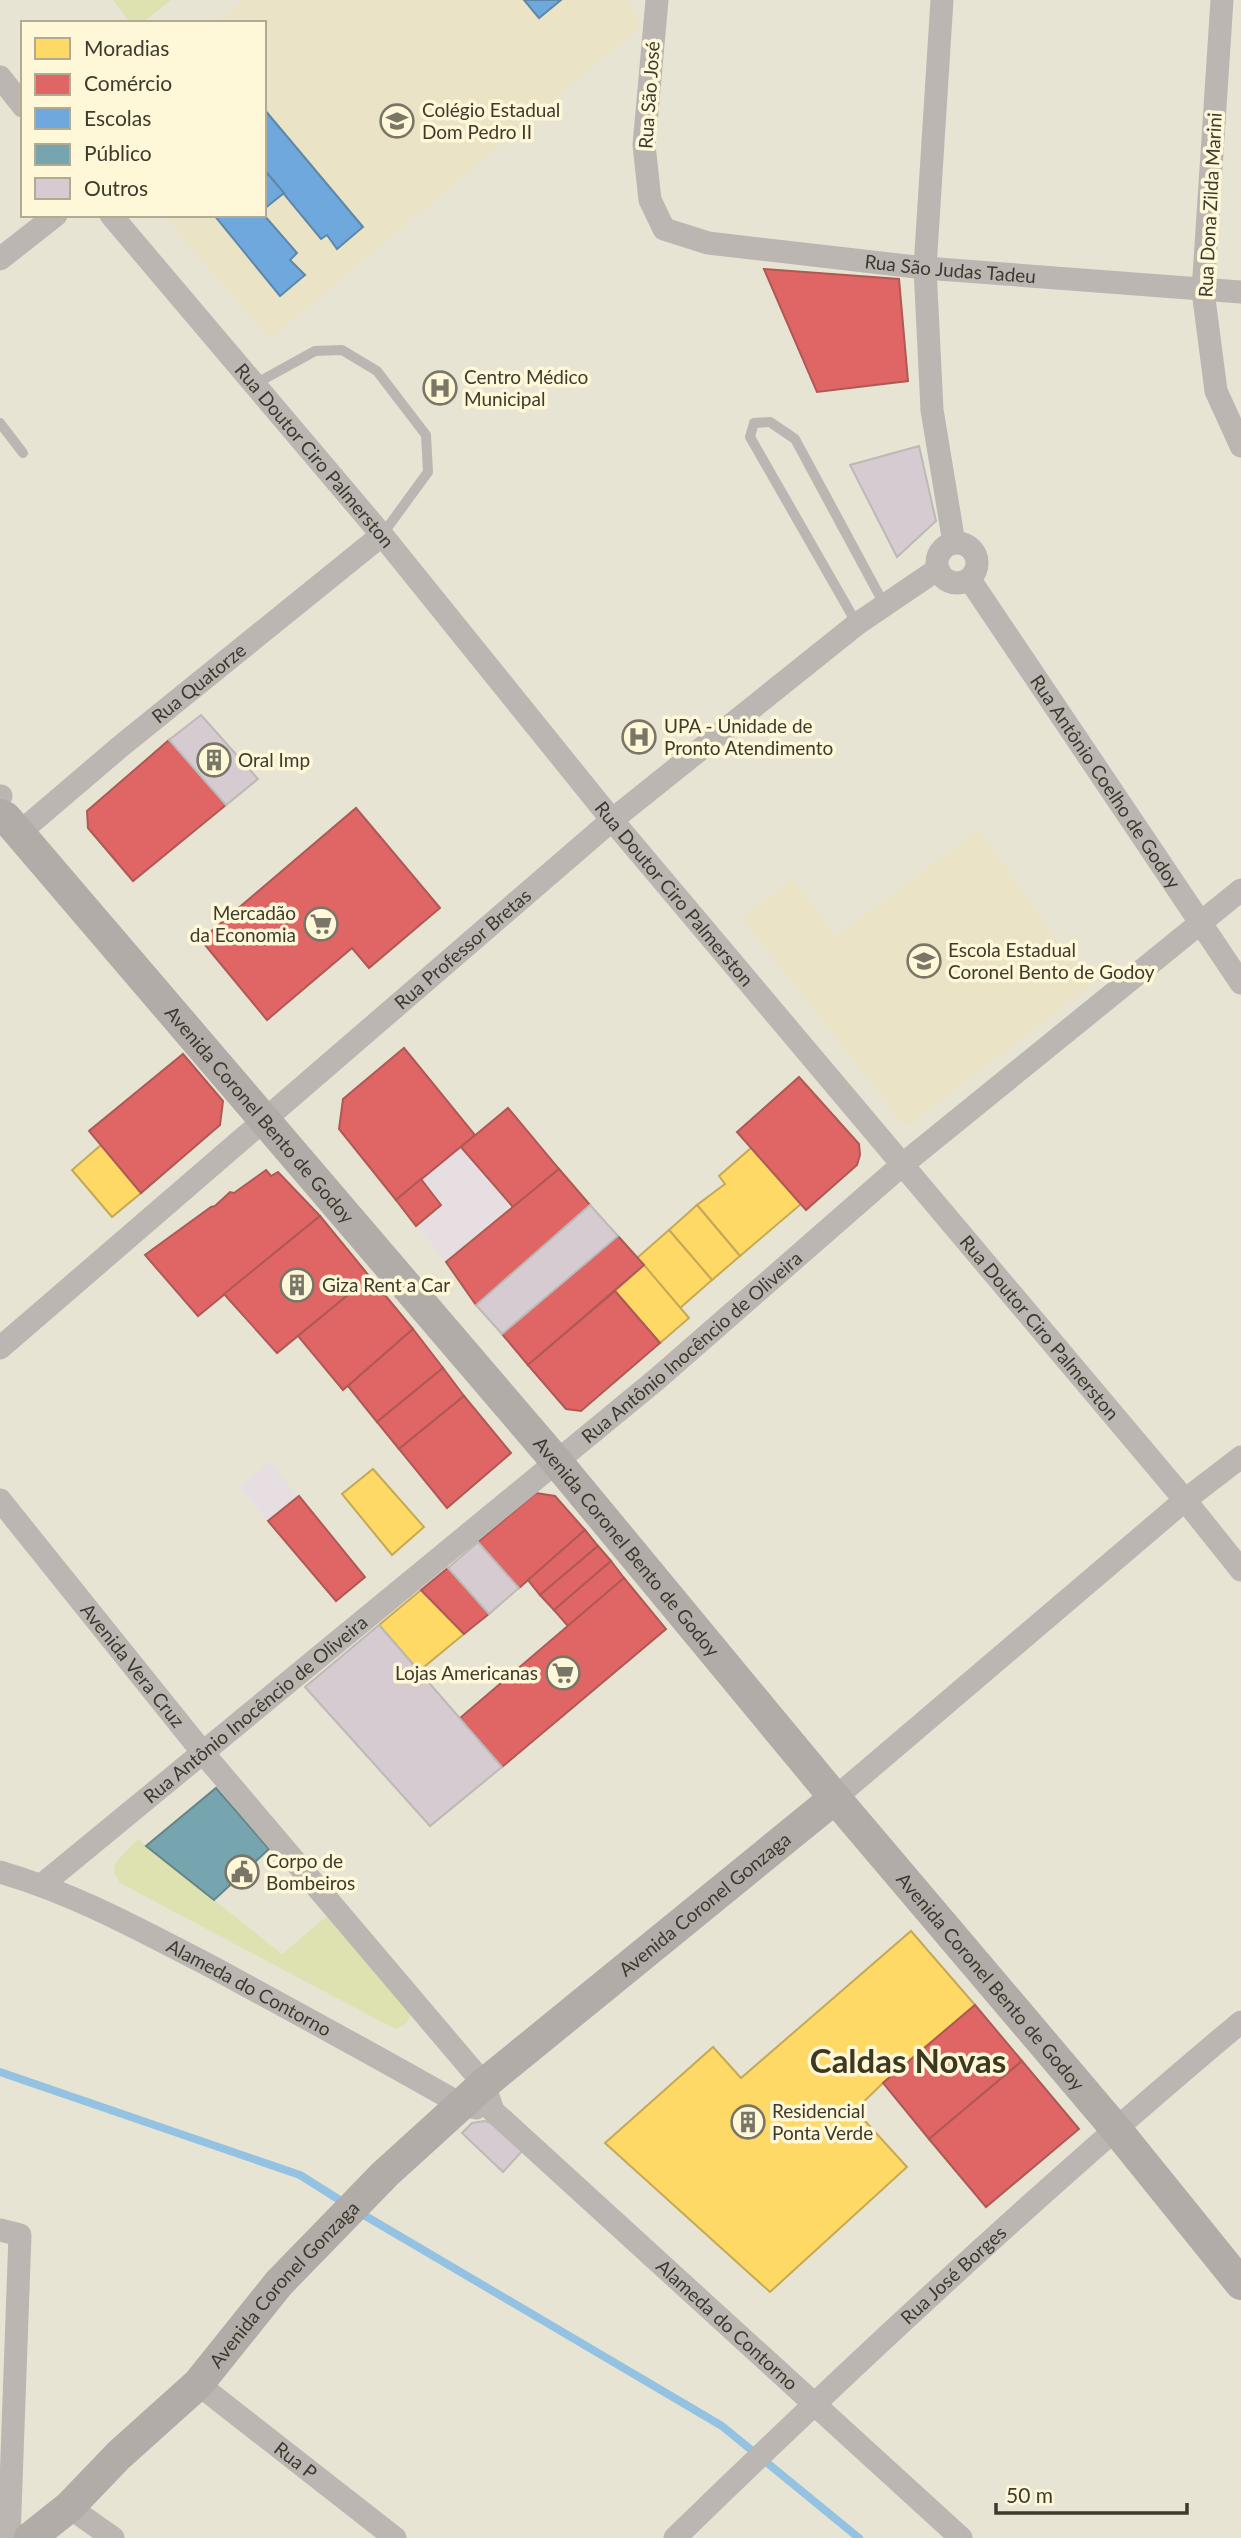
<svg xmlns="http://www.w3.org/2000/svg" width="1241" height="2538" font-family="Lato,sans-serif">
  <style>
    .commercial { fill: #e7dee1 }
    .built { fill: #eae3c6 }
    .green { fill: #dee2b1 }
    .homes { fill: #ffd966; stroke: #c5a955; stroke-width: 2 }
    .shops { fill: #e06666; stroke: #af5955; stroke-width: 2 }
    .schools { fill: #6fa8dc; stroke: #6087a8; stroke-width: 2 }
    .public { fill: #76a5af; stroke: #658588; stroke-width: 2 }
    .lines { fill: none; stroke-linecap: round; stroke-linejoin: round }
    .stream { stroke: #93c2e2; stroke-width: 8 }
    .building { fill: #d5cbd1; stroke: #bdb9b6; stroke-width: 2 }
    .lane { stroke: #bbb6b2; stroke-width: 10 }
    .street { stroke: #bbb6b2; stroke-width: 23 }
    .secondary { stroke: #b2aca8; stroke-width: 32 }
    .labels { text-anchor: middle; stroke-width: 7; stroke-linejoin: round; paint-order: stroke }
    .street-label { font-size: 19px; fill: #3d3a2e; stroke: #fef7d8 }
    .poi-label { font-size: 19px; fill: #3d3a2e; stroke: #fef7d8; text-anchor: start }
    .town-label { font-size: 33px; font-weight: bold; fill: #3e381f; stroke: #fef7d8 }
  </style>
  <rect width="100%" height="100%" fill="#e8e4d3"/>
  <g class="commercial">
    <polygon points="508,1108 559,1169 446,1262 396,1200"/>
    <polygon points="270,1462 365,1577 336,1601 239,1487"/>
  </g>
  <g class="built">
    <polygon points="243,0 628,0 641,26 270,339 163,215 264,215 264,23 215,23"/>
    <polygon points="979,830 1090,986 906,1127 742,918 793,879 836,936"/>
  </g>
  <g class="green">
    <polygon points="113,0 171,0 142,23 130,23"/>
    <path d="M138,1839l144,115 45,-38 84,96c-2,10 -6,14 -16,17l-275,-146 -6,-10 1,-10z"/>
  </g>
  <g class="homes">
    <polygon points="101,1145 141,1193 112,1217 72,1170"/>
    <polygon points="751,1148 801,1204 740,1256 697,1205 725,1184 719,1176"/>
    <polygon points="697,1205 740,1256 712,1280 669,1230"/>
    <polygon points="669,1230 712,1280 680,1308 637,1258"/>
    <polygon points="644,1265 689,1318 660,1343 615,1291"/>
    <polygon points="373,1469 424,1527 392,1555 342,1494"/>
    <polygon points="421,1590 464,1634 419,1671 379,1625"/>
    <polygon points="911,1931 975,2005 883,2083 855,2110 907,2167 770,2292 605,2143 713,2047 741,2078"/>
  </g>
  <g class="shops">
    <polygon points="764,269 899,279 908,381 817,392"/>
    <polygon points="169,740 226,805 133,881 88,828 87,811"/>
    <polygon points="356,808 440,908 369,968 352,948 267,1020 201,940"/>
    <polygon points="404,1048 475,1135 396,1200 339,1129 343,1099"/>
    <polygon points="183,1054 223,1101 220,1125 141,1193 89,1131"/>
    <polygon points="799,1077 859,1144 860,1155 857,1165 806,1210 737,1132"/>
    <polygon points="508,1108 559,1169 513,1207 461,1147"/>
    <polygon points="559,1169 590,1205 476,1305 446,1262"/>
    <polygon points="266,1170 271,1176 278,1172 320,1216 198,1316 145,1255 211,1207 215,1206 230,1192 234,1193"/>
    <polygon points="421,1179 441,1205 416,1226 396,1200"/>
    <polygon points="320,1216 370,1277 277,1353 224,1294"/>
    <polygon points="618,1236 644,1265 528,1365 502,1334"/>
    <polygon points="370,1277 413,1329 343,1390 298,1336"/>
    <polygon points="615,1291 660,1343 581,1411 566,1409 528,1365"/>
    <polygon points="413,1329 443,1368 377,1422 348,1386"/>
    <polygon points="443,1368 464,1396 399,1449 377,1422"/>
    <polygon points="464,1396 511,1453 447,1508 399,1449"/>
    <polygon points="536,1493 555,1496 585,1530 519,1588 478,1542"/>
    <polygon points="299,1496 365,1577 336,1601 268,1521"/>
    <polygon points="585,1530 598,1546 540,1595 528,1580"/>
    <polygon points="598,1546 611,1561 554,1610 540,1595"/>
    <polygon points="611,1561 624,1578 568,1626 554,1610"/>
    <polygon points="448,1568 489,1614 464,1634 421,1590"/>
    <polygon points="624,1578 666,1629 502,1767 460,1718"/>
    <polygon points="975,2005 1022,2061 929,2139 883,2083"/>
    <polygon points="1022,2061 1079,2129 986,2207 929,2139"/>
  </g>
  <g class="schools">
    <polygon points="524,0 561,0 539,18"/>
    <polygon points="264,109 363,227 337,249 327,235 321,239 264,170"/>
    <polygon points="268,174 284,193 264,209 264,178"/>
    <polygon points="214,215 264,215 297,253 290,260 305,275 280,296"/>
  </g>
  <polygon class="public" points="216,1788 269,1849 214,1900 146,1846"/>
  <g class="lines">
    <g class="stream">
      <polyline points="0,2072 300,2175 346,2204"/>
      <polyline points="357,2211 722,2426 859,2538"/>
    </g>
  </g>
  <g class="building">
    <polygon points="919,446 936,521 897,557 850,465"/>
    <polygon points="201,715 258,779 226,805 169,740"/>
    <polygon points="590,1205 618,1236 502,1334 476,1305"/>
    <polygon points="478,1542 519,1588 489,1614 448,1568"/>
    <polygon points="379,1625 502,1767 430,1826 305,1687"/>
    <polygon points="484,2121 493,2123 523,2150 503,2172 462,2133 472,2123"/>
  </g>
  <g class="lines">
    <g class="lane">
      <polyline points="253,385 315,351 342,350 377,371 426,435 428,472 382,535"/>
      <polyline points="0,423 23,453"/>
      <polyline points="857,624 750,437 754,423 770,422 795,439 884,604"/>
    </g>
    <g class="street">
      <path id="s1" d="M657,0l-13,145 6,55 14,29 44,14 217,25 316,24"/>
      <polyline points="942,0 925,268 932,410 954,543"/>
      <polyline points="1222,0 1203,291 1216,391 1241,446"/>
      <polyline points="0,77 23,106"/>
      <path id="s2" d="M111,215l271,320 230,285 573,680 56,70"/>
      <polyline points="0,259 56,215"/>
      <circle cx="957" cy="563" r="20"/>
      <path id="s3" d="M970,580l271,403"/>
      <polyline points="0,797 1,796"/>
      <path id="s4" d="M19,833l102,-87 261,-211"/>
      <path id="s5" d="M0,1348l612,-528 245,-196 81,-55"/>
      <path id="s6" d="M0,1500l204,254 280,330 9,27 468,427"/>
      <polyline points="835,1798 1185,1500 1241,1457"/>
      <path id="s7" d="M0,1872c76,22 144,60 214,96 83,45 166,90 248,137l14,3"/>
      <path id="s8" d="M43,1884l614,-505 245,-214 339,-275"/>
      <polyline points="0,2230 20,2235 9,2538"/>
      <path id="s9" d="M198,2384l197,154"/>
      <polyline points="69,2507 113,2538"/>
      <path id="s10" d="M675,2538c183,-178 370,-352 566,-516"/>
    </g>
    <g class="secondary">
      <path id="s11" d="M0,815l5,2 14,16 537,628 279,337 280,330 126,156"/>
      <path id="s12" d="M30,2538l39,-31 50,-52 79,-71 81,-101 106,-109 99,-90 351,-286"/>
    </g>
  </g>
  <defs>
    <symbol id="school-ring" viewBox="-11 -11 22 22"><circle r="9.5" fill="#fef7d8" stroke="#797668" stroke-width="1.5"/><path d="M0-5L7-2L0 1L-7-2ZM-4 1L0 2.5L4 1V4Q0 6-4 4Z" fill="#797668"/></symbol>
    <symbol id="hospital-ring" viewBox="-11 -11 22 22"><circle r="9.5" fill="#fef7d8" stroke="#797668" stroke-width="1.5"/><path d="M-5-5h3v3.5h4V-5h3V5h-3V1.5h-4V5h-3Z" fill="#797668"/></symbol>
    <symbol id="building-ring" viewBox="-11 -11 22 22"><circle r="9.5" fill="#fef7d8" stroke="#797668" stroke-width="1.5"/><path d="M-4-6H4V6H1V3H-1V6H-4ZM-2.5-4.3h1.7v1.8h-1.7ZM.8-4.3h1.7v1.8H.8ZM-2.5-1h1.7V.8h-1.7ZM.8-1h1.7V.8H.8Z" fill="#797668"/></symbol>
    <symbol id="supermarket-ring" viewBox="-11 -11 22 22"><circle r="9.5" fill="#fef7d8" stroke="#797668" stroke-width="1.5"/><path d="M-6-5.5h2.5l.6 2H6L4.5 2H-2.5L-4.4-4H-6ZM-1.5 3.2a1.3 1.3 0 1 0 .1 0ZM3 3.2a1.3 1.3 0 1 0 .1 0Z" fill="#797668"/></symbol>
    <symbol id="civic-ring" viewBox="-11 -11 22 22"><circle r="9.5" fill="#fef7d8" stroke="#797668" stroke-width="1.5"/><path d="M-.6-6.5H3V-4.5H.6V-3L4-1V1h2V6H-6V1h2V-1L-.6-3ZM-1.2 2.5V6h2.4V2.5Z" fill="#797668"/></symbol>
  </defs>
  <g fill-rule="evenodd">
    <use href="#school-ring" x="378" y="102" width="38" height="38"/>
    <use href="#hospital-ring" x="421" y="369" width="38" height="38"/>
    <use href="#hospital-ring" x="620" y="718" width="38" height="38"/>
    <use href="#building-ring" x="195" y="741" width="38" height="38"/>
    <use href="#supermarket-ring" x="302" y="905" width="38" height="38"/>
    <use href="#school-ring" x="905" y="942" width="38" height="38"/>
    <use href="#building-ring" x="278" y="1266" width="38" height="38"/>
    <use href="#supermarket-ring" x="544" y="1654" width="38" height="38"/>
    <use href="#civic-ring" x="223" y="1853" width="38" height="38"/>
    <use href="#building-ring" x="729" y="2103" width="38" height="38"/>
  </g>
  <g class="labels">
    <g class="street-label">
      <text transform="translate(649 95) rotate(-86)" y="7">Rua São José</text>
      <text transform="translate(1210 205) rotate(-87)" y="7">Rua Dona Zilda Marini</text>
      <text dy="7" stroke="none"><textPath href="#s1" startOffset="523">Rua São Judas Tadeu</textPath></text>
      <text dy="7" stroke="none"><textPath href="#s2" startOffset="315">Rua Doutor Ciro Palmerston</textPath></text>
      <text dy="7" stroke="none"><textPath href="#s4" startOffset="234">Rua Quatorze</textPath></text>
      <text dy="7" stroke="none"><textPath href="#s3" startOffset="243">Rua Antônio Coelho de Godoy</textPath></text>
      <text dy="7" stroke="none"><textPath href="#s2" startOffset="882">Rua Doutor Ciro Palmerston</textPath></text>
      <text dy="7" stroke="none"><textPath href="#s5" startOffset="611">Rua Professor Bretas</textPath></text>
      <text dy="7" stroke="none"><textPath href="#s11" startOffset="397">Avenida Coronel Bento de Godoy</textPath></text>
      <text dy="7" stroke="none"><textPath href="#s2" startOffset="1449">Rua Doutor Ciro Palmerston</textPath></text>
      <text dy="7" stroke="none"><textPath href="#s8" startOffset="842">Rua Antônio Inocêncio de Oliveira</textPath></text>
      <text dy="7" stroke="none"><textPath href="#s11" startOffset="964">Avenida Coronel Bento de Godoy</textPath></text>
      <text dy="7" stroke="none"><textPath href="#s6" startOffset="212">Avenida Vera Cruz</textPath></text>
      <text dy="7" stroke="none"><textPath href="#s8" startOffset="275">Rua Antônio Inocêncio de Oliveira</textPath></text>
      <text dy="7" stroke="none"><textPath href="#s12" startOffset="928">Avenida Coronel Gonzaga</textPath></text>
      <text dy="7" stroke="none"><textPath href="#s11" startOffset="1531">Avenida Coronel Bento de Godoy</textPath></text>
      <text dy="7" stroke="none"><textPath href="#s7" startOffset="275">Alameda do Contorno</textPath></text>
      <text dy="7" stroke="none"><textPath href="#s10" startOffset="383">Rua José Borges</textPath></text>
      <text dy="7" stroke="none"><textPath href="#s12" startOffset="360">Avenida Coronel Gonzaga</textPath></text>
      <text dy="7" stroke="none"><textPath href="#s6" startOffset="1104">Alameda do Contorno</textPath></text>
      <text dy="7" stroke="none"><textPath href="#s9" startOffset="124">Rua P</textPath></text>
    </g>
    <g class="poi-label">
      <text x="422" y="117">Colégio Estadual<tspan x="422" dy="22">Dom Pedro II</tspan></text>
      <text x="464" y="384">Centro Médico<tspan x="464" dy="22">Municipal</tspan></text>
      <text x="664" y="733">UPA - Unidade de<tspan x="664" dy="22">Pronto Atendimento</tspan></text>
      <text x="238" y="767">Oral Imp</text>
      <text x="296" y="920" text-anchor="end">Mercadão<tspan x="296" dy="22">da Economia</tspan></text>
      <text x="948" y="957">Escola Estadual<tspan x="948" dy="22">Coronel Bento de Godoy</tspan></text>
      <text x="322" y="1292">Giza Rent a Car</text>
      <text x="538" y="1680" text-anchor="end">Lojas Americanas</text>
      <text x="266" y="1868">Corpo de<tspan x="266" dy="22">Bombeiros</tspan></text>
      <text x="772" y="2118">Residencial<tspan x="772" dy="22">Ponta Verde</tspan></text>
    </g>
    <g class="town-label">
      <text x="908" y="2073">Caldas Novas</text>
    </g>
  </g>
  <rect x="21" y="21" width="245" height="196" fill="#fef7d8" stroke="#b1ab94" stroke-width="2"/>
  <rect x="35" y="38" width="35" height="21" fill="#ffd966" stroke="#b1ab94" stroke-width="2"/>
  <text x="84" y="56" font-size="21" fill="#3d3a2e">Moradias</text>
  <rect x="35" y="74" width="35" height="21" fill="#e06666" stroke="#b1ab94" stroke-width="2"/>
  <text x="84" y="91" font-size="21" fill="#3d3a2e">Comércio</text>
  <rect x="35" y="108" width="35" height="21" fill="#6fa8dc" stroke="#b1ab94" stroke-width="2"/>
  <text x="84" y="126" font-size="21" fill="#3d3a2e">Escolas</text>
  <rect x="35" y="144" width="35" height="21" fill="#76a5af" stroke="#b1ab94" stroke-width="2"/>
  <text x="84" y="161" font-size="21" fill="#3d3a2e">Público</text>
  <rect x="35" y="178" width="35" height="21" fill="#d5cbd1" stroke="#b1ab94" stroke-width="2"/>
  <text x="84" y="196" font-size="21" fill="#3d3a2e">Outros</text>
  <path d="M996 2503v10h191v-10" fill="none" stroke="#3d3a2e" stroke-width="3.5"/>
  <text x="1006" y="2503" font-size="21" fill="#3d3a2e" stroke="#fef7d8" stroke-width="5" paint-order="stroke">50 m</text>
</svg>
